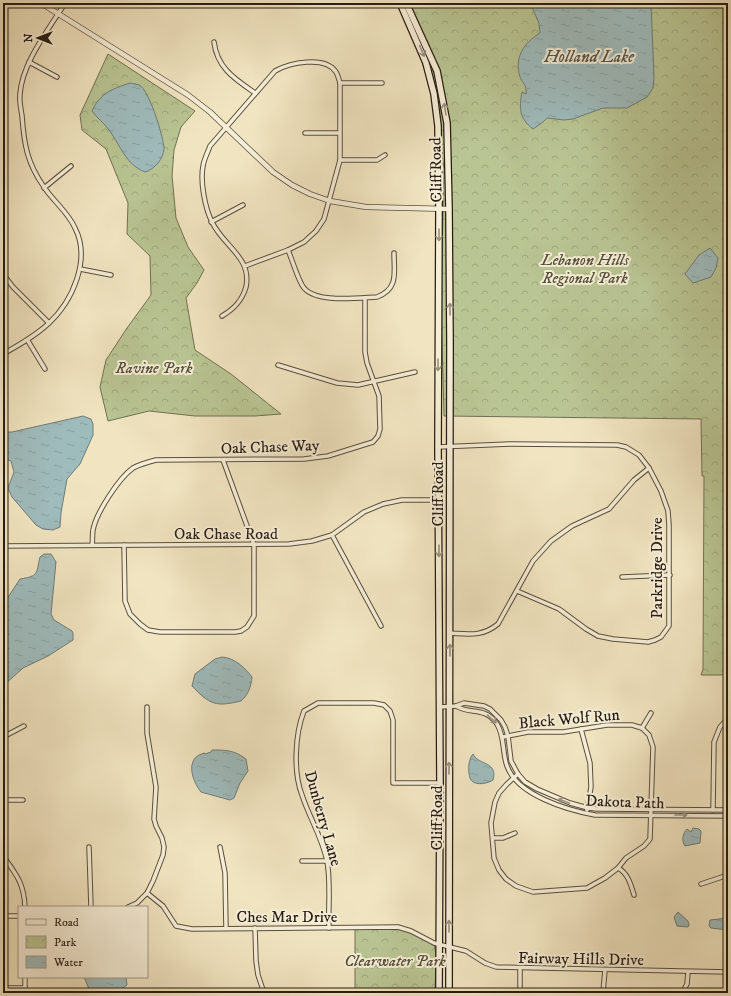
<svg xmlns="http://www.w3.org/2000/svg" width="731" height="996" font-family="'IM FELL DW Pica',serif">
  <style>
    .park { fill: url(#park-crowns); stroke: #707153 }
    .water { fill: url(#water-ripples); stroke: #6f7c79 }
    .lines { fill: none; stroke-linecap: round; stroke-linejoin: round }
    .minor-casing { stroke: #5a4f3e; stroke-width: 5.5 }
    .tertiary-casing { stroke: #5a4f3e; stroke-width: 6 }
    .secondary-casing { stroke: #271d13; stroke-width: 8 }
    .minor { stroke: #f6eed7; stroke-width: 3.5 }
    .tertiary { stroke: #f6eed7; stroke-width: 4.5 }
    .secondary { stroke: #f6eed7; stroke-width: 5.5 }
    .oneway { stroke: #99907f }
    .labels { text-anchor: middle; stroke-width: 4; stroke-linejoin: round; paint-order: stroke }
    .street-label { font-size: 16px; fill: #271d13; stroke: #f6eed7 }
    .park-label { font-size: 16px; font-style: italic; fill: #534f39; stroke: #f6eed7 }
    .water-label { font-size: 17px; font-style: italic; fill: #51554e; stroke: #f6eed7 }
  </style>
  <defs>
    <pattern id="park-crowns" width="20" height="18" patternUnits="userSpaceOnUse"><rect width="20" height="18" fill="#b9c593"/><path d="M2 6a3 3 0 1 1 6 0M12 15a3 3 0 1 1 6 0" fill="none" stroke="#9fa97e"/></pattern>
    <pattern id="water-ripples" width="26" height="14" patternUnits="userSpaceOnUse"><rect width="26" height="14" fill="#9fbcbd"/><path d="M2 4q2-2 4 0t4 0M15 11q2-2 4 0t4 0" fill="none" stroke="#89a1a2"/></pattern>
  </defs>
  <rect width="100%" height="100%" fill="#f1e5c1"/>
  <filter id="stains"><feTurbulence type="fractalNoise" baseFrequency=".005" numOctaves="4"/><feColorMatrix values="0 0 0 0 .2 0 0 0 0 .09 0 0 0 0 .02 0 0 0 .5 -.17"/></filter>
  <radialGradient id="worn" r=".72"><stop offset=".6" stop-color="#630" stop-opacity="0"/><stop offset="1" stop-color="#630" stop-opacity=".3"/></radialGradient>
  <g class="park">
    <polygon points="405,3 728,3 728,675 701,675 703,669 704,476 702,476 701,419 444,416 441,302 444,169 436,110"/>
    <polygon points="108,54 195,111 181,127 174,150 172,176 176,218 188,247 204,270 197,283 186,298 195,350 231,374 281,414 255,416 195,416 149,411 108,421 100,387 106,360 127,328 151,295 150,256 127,234 128,203 106,149 82,130 80,115"/>
    <polygon points="398,927 411,931 434,943 436,955 435,993 355,993 355,928"/>
  </g>
  <g class="water">
    <path d="M530,3h121l3,74 -1,11 -6,9 -20,11h-24l-30,11 -9,1 -17,-2 -4,4 -10,7c-14,-11 -14,-20 -11,-37l4,2c1,-9 -3,-10 -6,-17 -6,-20 4,-34 20,-44l-1,-10z"/>
    <path d="M130,83c3,1 7,1 9,2 10,4 25,53 25,64 -1,10 -9,20 -19,23 -20,-8 -24,-26 -36,-42 -5,-7 -12,-12 -17,-19 8,-18 20,-22 38,-28z"/>
    <polygon points="710,248 718,258 716,268 711,277 693,283 685,274 699,255"/>
    <polygon points="83,416 91,419 93,424 93,435 80,464 67,479 61,513 60,527 53,530 43,529 36,525 12,497 8,488 14,472 11,461 3,458 3,432 12,432"/>
    <path d="M44,554h7l5,8 -5,52 3,6 18,11 1,2v7l-25,16 -25,12 -20,18v-81l17,-26c19,-3 16,-5 20,-22z"/>
    <path d="M222,657c13,1 23,11 30,20 -1,9 -3,17 -11,24 -25,6 -31,4 -49,-15l3,-12 20,-15z"/>
    <path d="M212,750c14,0 22,0 34,9l2,12 -8,12 -6,15 -4,2 -29,-8c-9,-11 -17,-35 4,-39v1l6,-2z"/>
    <path d="M473,754c6,12 25,7 20,26 -4,3 -16,6 -21,1 -4,-3 -4,-17 -2,-21 0,-2 2,-5 3,-6z"/>
    <path d="M693,828l6,1 2,2 -1,12 -15,3c-4,-5 -2,-13 2,-17l4,3z"/>
    <polygon points="678,912 688,921 689,925 688,927 677,926 674,917"/>
    <polygon points="728,918 728,930 711,928 709,926 710,920"/>
    <polygon points="84,977 126,977 127,985 116,993 95,993 89,989"/>
  </g>
  <g class="lines">
    <defs>
      <g id="minor">
        <path d="M214,42c3,26 21,37 41,51"/>
        <polyline points="29,62 57,77"/>
        <polyline points="340,83 382,83"/>
        <polyline points="305,133 339,133"/>
        <polyline points="340,160 377,160 385,155"/>
        <polyline points="44,188 71,166"/>
        <polyline points="211,222 243,205"/>
        <path d="M288,250c5,12 8,24 14,35 10,19 55,13 75,12 22,-8 17,-25 17,-44"/>
        <polyline points="80,269 111,275"/>
        <polyline points="3,274 13,287 49,323"/>
        <path d="M222,316c12,-7 20,-15 24,-29 6,-30 -23,-41 -34,-65 -7,-14 -12,-40 -9,-56 1,-7 5,-14 7,-20l65,-75c14,-8 50,-16 61,1 2,3 3,8 4,11v77l-16,59 -8,12 -12,11 -16,8 -43,16"/>
        <polyline points="28,341 45,369"/>
        <path d="M3,354c16,-9 32,-18 45,-30 25,-23 43,-65 27,-96 -7,-16 -22,-27 -31,-41 -17,-24 -20,-43 -22,-71 -1,-7 -3,-15 -2,-22 2,-31 29,-65 45,-91"/>
        <polyline points="278,365 337,383 358,385 415,372"/>
        <polyline points="438,447 510,444 617,445 626,447 639,455 649,468 661,491 668,511 669,525 669,626 661,637 655,640 648,642 613,639 598,636 586,629 559,609 517,591"/>
        <polyline points="332,535 381,626"/>
        <path d="M92,545c1,-5 0,-11 1,-15 3,-17 26,-52 40,-62 7,-4 15,-6 23,-8l148,-1 24,-3 45,-14 5,-6 2,-7 -1,-33 -12,-33 -2,-11v-54"/>
        <polyline points="124,545 125,601 130,614 140,624 148,630 160,632 235,632 241,631 247,627 254,616 254,545 223,460"/>
        <polyline points="3,546 289,544 312,541 332,535 364,512 383,504 402,500 439,500"/>
        <polyline points="622,577 670,575"/>
        <path d="M449,633c20,1 33,4 49,-9l35,-63 18,-20 21,-15 37,-17 25,-29 15,-12"/>
        <path d="M456,706c14,9 29,0 41,18 8,13 5,28 10,42 10,29 60,44 88,49l133,1"/>
        <polyline points="440,707 456,706 464,703 484,706 490,709 501,720 505,727 508,736 511,761 518,774 525,782 537,789 570,803 588,808 597,809 728,810"/>
        <polyline points="642,728 651,713"/>
        <polyline points="581,729 590,763 591,787 587,810"/>
        <polyline points="3,737 24,726"/>
        <polyline points="503,737 528,732 563,732 607,725 632,725 642,728 649,735 653,747 650,839 644,846 626,858 618,868 605,878 587,888 533,892 516,886 506,879 499,870 494,858 491,823 495,802 499,793 507,784 518,774"/>
        <polyline points="3,800 23,800"/>
        <polyline points="713,810 714,742 720,727 728,718"/>
        <polyline points="493,838 503,838 515,833"/>
        <polyline points="89,847 91,907"/>
        <polyline points="220,847 225,873 226,928"/>
        <path d="M3,856c13,18 21,27 22,51"/>
        <polyline points="302,861 327,861"/>
        <path d="M618,868c10,5 13,17 16,27"/>
        <polyline points="701,884 728,875"/>
        <polyline points="147,893 163,906 176,926 192,929 398,927 411,931 434,943 466,951 485,963 496,967 728,972"/>
        <polyline points="128,907 137,903 147,893 153,881 163,855 164,847 162,838 156,826 154,819 156,787 147,733 147,707"/>
        <polyline points="3,916 19,916"/>
        <polyline points="255,928 256,961 258,975 264,993"/>
        <path d="M329,928c-1,-22 2,-46 -2,-67 -5,-24 -18,-44 -25,-66 -9,-23 -7,-61 2,-84l14,-8h56l10,2 6,6 3,9v63h47"/>
        <polyline points="25,977 25,993"/>
        <polyline points="3,988 25,988"/>
        <polyline points="520,993 520,968"/>
        <polyline points="603,993 605,970"/>
        <polyline points="682,993 687,984 688,972"/>
      </g>
      <polyline id="tertiary" points="41,3 188,95 210,112 273,172 292,185 310,194 330,201 366,207 449,209"/>
      <g id="secondary">
        <polyline points="400,3 426,63 434,94 438,126 439,209 438,447 440,783 439,993"/>
        <polyline points="406,3 437,71 447,123 449,209 450,342 449,993"/>
      </g>
    </defs>
    <use href="#minor" class="minor-casing"/>
    <use href="#tertiary" class="tertiary-casing"/>
    <use href="#secondary" class="secondary-casing"/>
    <use href="#minor" class="minor"/>
    <use href="#tertiary" class="tertiary"/>
    <use href="#secondary" class="secondary"/>
  </g>
  <defs><path id="oneway-shaft" d="M-6 0H5M1.5-3L5.5 0L1.5 3" fill="none" stroke-width="1.6" stroke-linecap="round" stroke-linejoin="round"/></defs>
  <g class="oneway">
    <use href="#oneway-shaft" transform="translate(422 51) rotate(66)"/>
    <use href="#oneway-shaft" transform="translate(445 109) rotate(-99)"/>
    <use href="#oneway-shaft" transform="translate(439 235) rotate(90)"/>
    <use href="#oneway-shaft" transform="translate(450 309) rotate(-90)"/>
    <use href="#oneway-shaft" transform="translate(438 365) rotate(90)"/>
    <use href="#oneway-shaft" transform="translate(439 551) rotate(90)"/>
    <use href="#oneway-shaft" transform="translate(450 650) rotate(-90)"/>
    <use href="#oneway-shaft" transform="translate(492 719) rotate(41)"/>
    <use href="#oneway-shaft" transform="translate(449 768) rotate(-90)"/>
    <use href="#oneway-shaft" transform="translate(564 801) rotate(-158)"/>
    <use href="#oneway-shaft" transform="translate(681 815)"/>
    <use href="#oneway-shaft" transform="translate(449 926) rotate(-90)"/>
  </g>
  <g class="labels">
    <g class="street-label">
      <text transform="translate(435 170) rotate(-91)" y="6">Cliff Road</text>
      <text transform="translate(270 446) rotate(-2)" y="6">Oak Chase Way</text>
      <text transform="translate(437 494) rotate(-90)" y="6">Cliff Road</text>
      <text x="226" y="539">Oak Chase Road</text>
      <text transform="translate(656 568) rotate(-90)" y="6">Parkridge Drive</text>
      <text transform="translate(569 718) rotate(-5)" y="6">Black Wolf Run</text>
      <text transform="translate(625 801) rotate(2)" y="6">Dakota Path</text>
      <text transform="translate(324 818) rotate(74)" y="6">Dunberry Lane</text>
      <text transform="translate(436 818) rotate(-90)" y="6">Cliff Road</text>
      <text x="287" y="922">Ches Mar Drive</text>
      <text transform="translate(581 958) rotate(1)" y="6">Fairway Hills Drive</text>
    </g>
    <g class="park-label">
      <text x="585" y="265">Lebanon Hills<tspan x="585" dy="18">Regional Park</tspan></text>
      <text x="154" y="373">Ravine Park</text>
      <text x="395" y="966">Clearwater Park</text>
    </g>
    <g class="water-label">
      <text x="589" y="62">Holland Lake</text>
    </g>
  </g>
  <rect width="731" height="996" fill="none" stroke="#f1e5c1" stroke-width="16"/>
  <rect x="4" y="4" width="723" height="988" fill="none" stroke="#271d13" stroke-width="2"/>
  <rect x="8" y="8" width="715" height="980" fill="none" stroke="#271d13"/>
  <rect x="18" y="906" width="130" height="72" fill="#f6eed7" stroke="#a39a89"/>
  <rect x="26" y="919" width="20" height="6" fill="#f6eed7" stroke="#a39a89"/>
  <text x="54" y="926" font-size="12" fill="#271d13">Road</text>
  <rect x="26" y="936" width="20" height="12" fill="url(#park-crowns)" stroke="#a39a89"/>
  <text x="54" y="946" font-size="12" fill="#271d13">Park</text>
  <rect x="26" y="956" width="20" height="12" fill="url(#water-ripples)" stroke="#a39a89"/>
  <text x="54" y="966" font-size="12" fill="#271d13">Water</text>
  <g transform="translate(38 38) rotate(270)" stroke="#f6eed7" stroke-width="3" paint-order="stroke">
  <path d="M0-3L7 15L0 10L-7 15Z" fill="#271d13"/>
  <text y="-6" font-size="11" font-weight="bold" text-anchor="middle" fill="#271d13">N</text>
  </g>
  <rect width="100%" height="100%" filter="url(#stains)"/>
  <rect width="100%" height="100%" fill="url(#worn)"/>
</svg>
